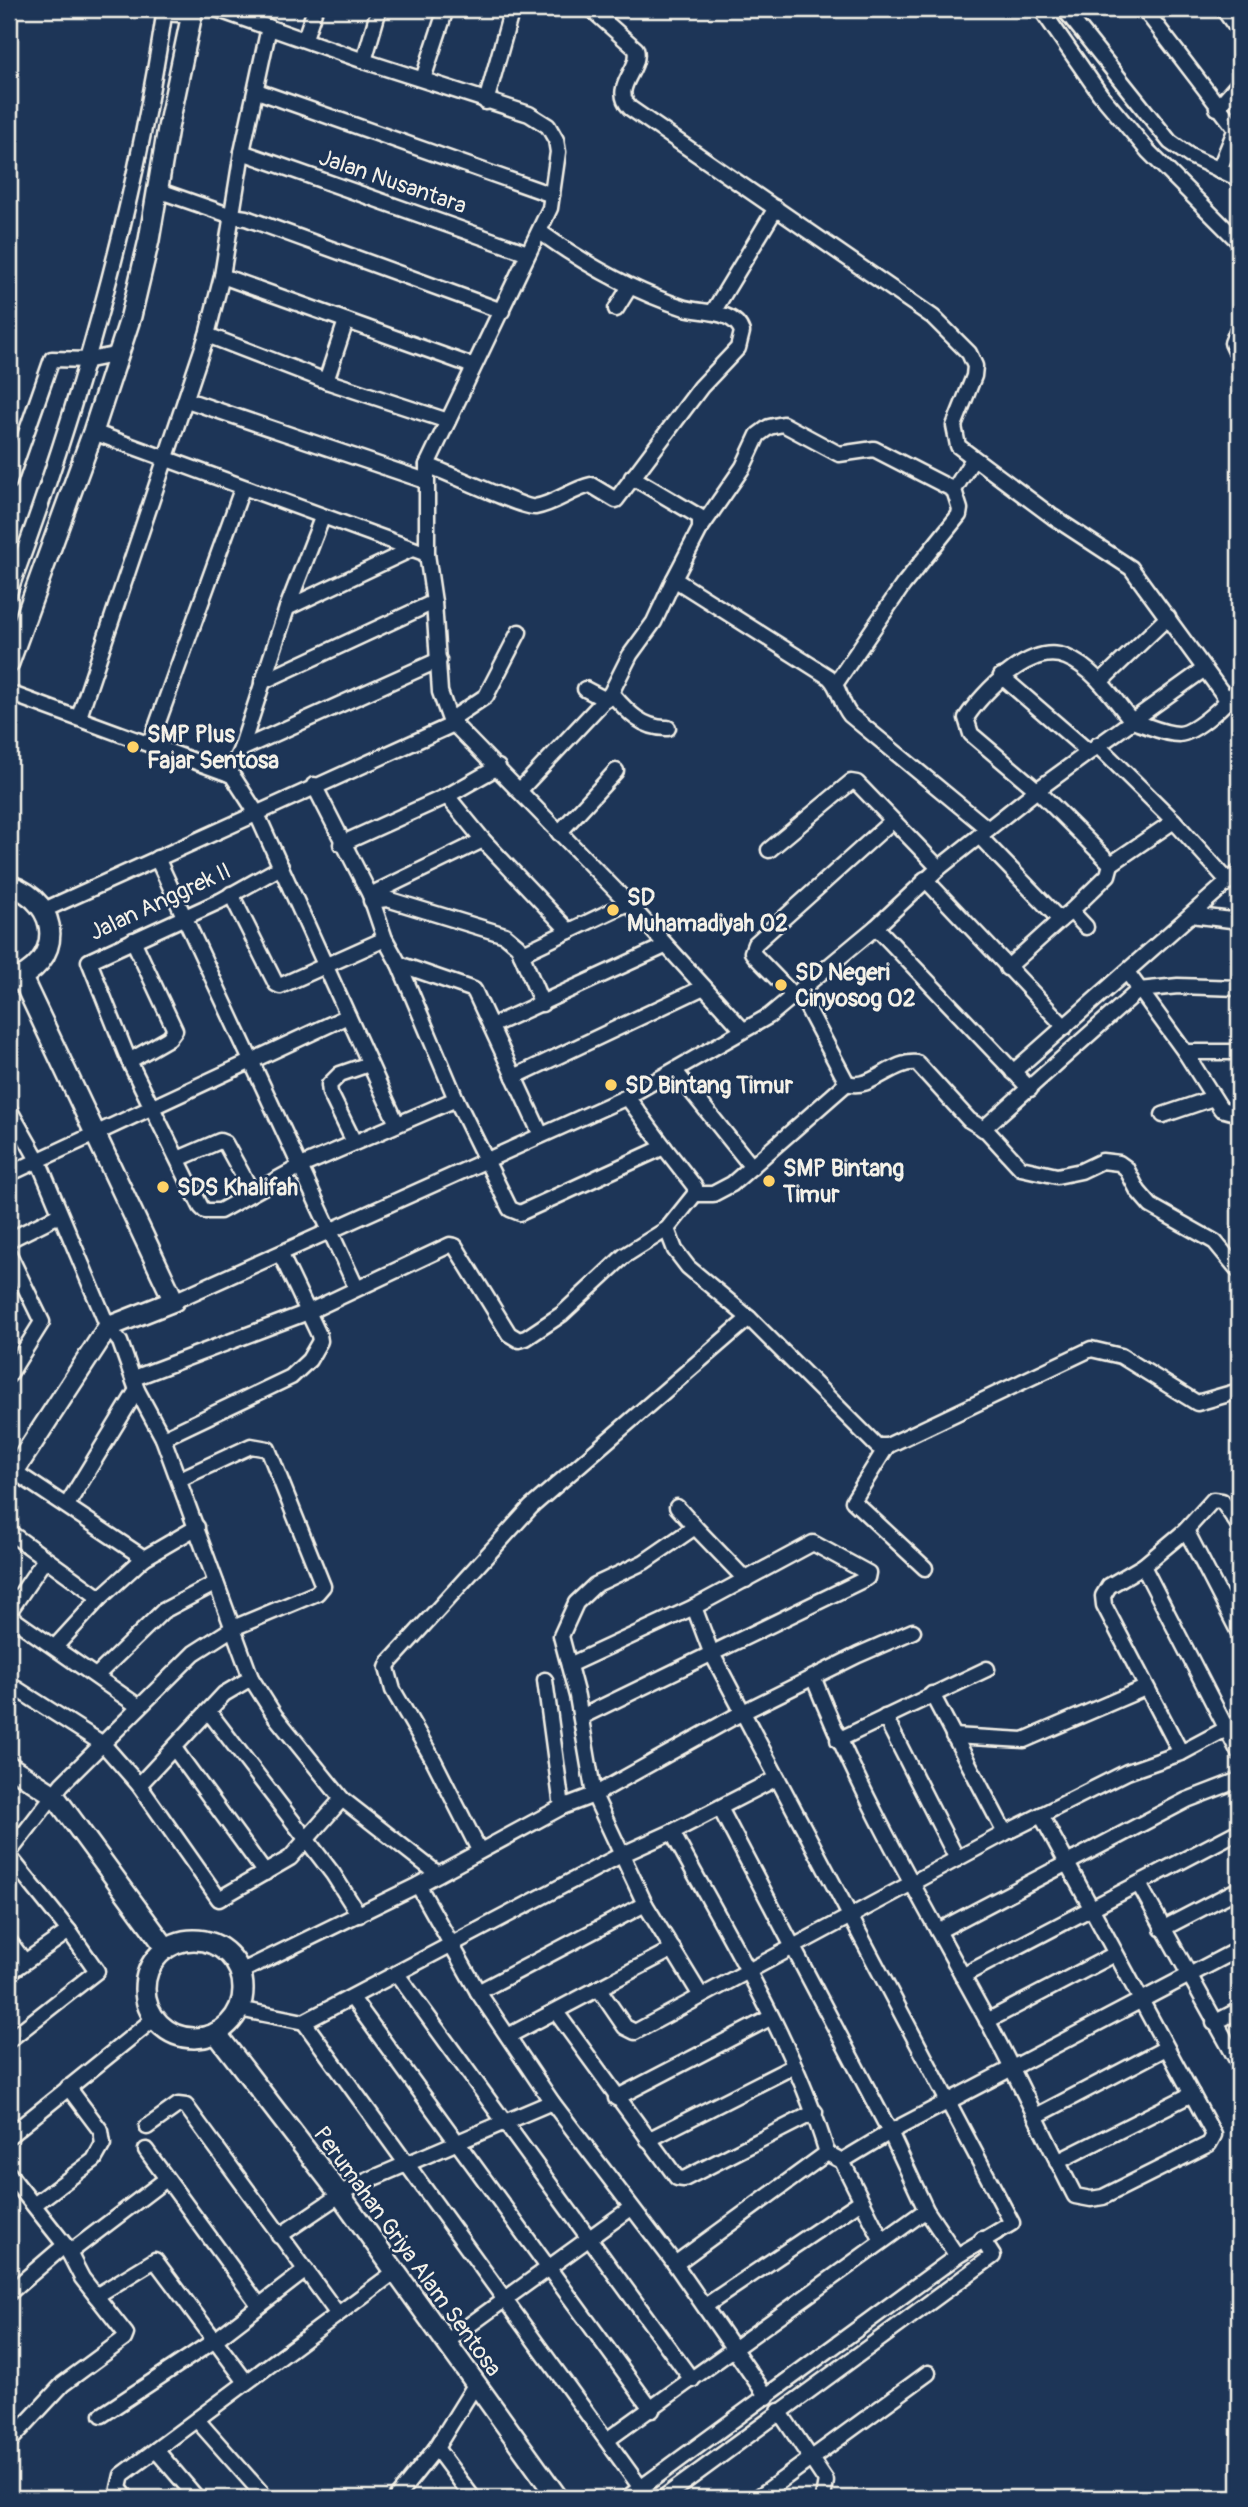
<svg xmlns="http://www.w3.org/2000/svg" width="1248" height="2507" font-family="Pangolin,sans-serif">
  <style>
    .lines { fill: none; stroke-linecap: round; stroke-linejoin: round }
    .minor-casing { stroke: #f4f1e8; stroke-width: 19 }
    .tertiary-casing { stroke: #f4f1e8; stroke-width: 24 }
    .minor { stroke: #1d3557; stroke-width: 14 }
    .tertiary { stroke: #1d3557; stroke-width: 19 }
    .poi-dot { fill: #ffd166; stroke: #1d3557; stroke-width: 2.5 }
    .labels { text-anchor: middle; stroke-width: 5; stroke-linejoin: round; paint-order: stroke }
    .street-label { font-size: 23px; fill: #f4f1e8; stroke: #1d3557 }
    .poi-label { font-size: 23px; font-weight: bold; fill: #f4f1e8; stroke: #1d3557; text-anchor: start }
  </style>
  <rect width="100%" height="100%" fill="#1d3557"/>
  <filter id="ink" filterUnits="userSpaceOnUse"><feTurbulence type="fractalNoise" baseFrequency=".0143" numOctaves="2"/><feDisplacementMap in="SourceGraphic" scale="14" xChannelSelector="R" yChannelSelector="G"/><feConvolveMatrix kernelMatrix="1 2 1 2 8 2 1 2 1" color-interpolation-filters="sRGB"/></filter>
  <g filter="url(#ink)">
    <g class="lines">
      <defs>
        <g id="minor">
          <polyline points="216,9 364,61 529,114 548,126 556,140 558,152 550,208 427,465 427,554 434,602 440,692 450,720 628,903 743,1030"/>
          <path d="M591,9l45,40c6,21 -26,38 -6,59l303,209 36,36 6,13 -1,10 -20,50 4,20 95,71 78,51 97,133"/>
          <polyline points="1041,9 1100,94 1148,151 1239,242"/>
          <polyline points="1064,9 1170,142 1190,156 1239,179"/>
          <polyline points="1144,9 1235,128"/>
          <polyline points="1223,9 1239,31"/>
          <polyline points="164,13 191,15"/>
          <polyline points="305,38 315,9"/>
          <polyline points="364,61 379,9"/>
          <polyline points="423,79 446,9"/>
          <polyline points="257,91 552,195"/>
          <polyline points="486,102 512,9"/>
          <polyline points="1217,108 1239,83"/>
          <polyline points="242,152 528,253"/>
          <polyline points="1219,170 1239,121"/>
          <polyline points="157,190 232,216 246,218 502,311"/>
          <polyline points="222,276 473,366"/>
          <polyline points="616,309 629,288"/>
          <polyline points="713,312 776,208"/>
          <polyline points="1239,326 1232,343 1239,358"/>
          <polyline points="207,335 326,381 448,421"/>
          <polyline points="326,381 346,321"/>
          <polyline points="187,400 426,481"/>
          <polyline points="93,432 427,554"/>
          <path d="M427,465c17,6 98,44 108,42 20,-3 37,-18 56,-22l25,15 85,-113 37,-39 4,-16c-7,-22 -39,-19 -57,-24 -53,-17 -99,-43 -145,-76"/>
          <polyline points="632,477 700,517 700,529 674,579"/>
          <polyline points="9,482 52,359 89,360 119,354"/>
          <polyline points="700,529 743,467 758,435 769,427 783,424 839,454 874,449 954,490"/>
          <path d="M9,593c71,-189 126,-384 156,-584"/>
          <polyline points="287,608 410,550"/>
          <polyline points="1001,676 1089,752"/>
          <polyline points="262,682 434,602"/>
          <polyline points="1100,682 1168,617"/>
          <polyline points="836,683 903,585 959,515 960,509 954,490 973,459"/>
          <polyline points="585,689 606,700"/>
          <polyline points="9,693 232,775 256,812 397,1124"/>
          <path d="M611,693c16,18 31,36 57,35"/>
          <polyline points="79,717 207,335 222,276 242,152 269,27"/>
          <polyline points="450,720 486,696 519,632"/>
          <polyline points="150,744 242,489"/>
          <polyline points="1097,745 1174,821 1228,881"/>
          <polyline points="241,749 439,660"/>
          <polyline points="229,774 241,749 287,608 322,518"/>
          <polyline points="314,785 370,895 385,939 399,964 456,1099 510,1209 520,1213 664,1147 627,1097"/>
          <path d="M519,791l92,-98 19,-38 24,-33 20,-43 155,98c11,10 11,26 21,38l138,114"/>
          <polyline points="447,796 483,840 569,931"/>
          <polyline points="559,833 616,771"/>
          <polyline points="979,836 1060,920 1071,911 1086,927"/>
          <polyline points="341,844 447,796 498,767"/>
          <polyline points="769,850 851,782 857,783 939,868"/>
          <polyline points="157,858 356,1287"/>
          <polyline points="1111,864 1174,821"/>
          <polyline points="281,867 220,901 89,961 129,1061 201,1207 205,1211 220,1211 301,1166 456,1099"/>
          <polyline points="925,879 1065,1027"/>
          <polyline points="231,894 276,984 280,986 385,939"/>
          <polyline points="370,895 483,840"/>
          <polyline points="371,901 387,899 505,935 518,946 542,1004"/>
          <polyline points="44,910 454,724"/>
          <path d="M1071,911l37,-36 3,-11 -74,-74 -66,-56 -5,-16c17,-26 65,-76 100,-61 28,11 48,42 66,64l71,-51"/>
          <polyline points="1191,915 1239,921"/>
          <polyline points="876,927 1030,1089"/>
          <polyline points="521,954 628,903"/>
          <polyline points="399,964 474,990 541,1135"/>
          <polyline points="1007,968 1060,920"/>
          <polyline points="1127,972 1185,1052 1221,1109 1239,1114"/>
          <polyline points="799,992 847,1083"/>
          <polyline points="793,995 755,956 752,952 755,944 892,821"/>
          <polyline points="491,1026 665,946"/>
          <polyline points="1185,1052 1239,1052"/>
          <polyline points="129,1061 169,1038 175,1030 133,940"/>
          <polyline points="675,1071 752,1167"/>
          <polyline points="1013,1072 1239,872"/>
          <polyline points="514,1077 704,987"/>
          <path d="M847,1083c24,8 45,-23 70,-20l52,57 18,11 34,37 36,8 24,-5 21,-10 17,2 7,5 12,23 13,15 64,36 24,29"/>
          <polyline points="9,1109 38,1160 108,1327 120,1342 137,1390 163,1438 251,1678 275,1716 342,1799 438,1874"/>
          <polyline points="1163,1115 1213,1098"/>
          <polyline points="983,1129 1139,990 1178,986 1239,988"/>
          <polyline points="354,1142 330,1093 329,1085 340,1074 369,1064"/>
          <polyline points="178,1159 220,1141 225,1143 252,1192"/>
          <polyline points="9,1174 348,1016"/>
          <polyline points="695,1194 713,1194 732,1184 847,1083"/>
          <polyline points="667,1229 675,1250 688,1267 749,1318 877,1446 887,1446 1091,1349 1121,1356 1197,1403 1239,1391"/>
          <polyline points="9,1240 59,1215"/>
          <polyline points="9,1254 42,1322 9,1375"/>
          <path d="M174,1301l453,-204 142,-81 107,-89 63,-59 98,-78 95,-69c15,4 31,13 47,13 17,-1 50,-33 60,-47"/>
          <polyline points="134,1378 308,1312 450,1245 455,1246 509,1334 519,1340 526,1338 562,1314 624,1256 667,1229 695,1194 695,1187 664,1147"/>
          <polyline points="163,1438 291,1377 309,1360 320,1341 319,1335 281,1255"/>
          <polyline points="887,1446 853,1501 925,1568"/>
          <polyline points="9,1468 144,1558"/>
          <polyline points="67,1505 137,1390"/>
          <polyline points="677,1507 695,1527"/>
          <polyline points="1186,1530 1239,1633"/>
          <polyline points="9,1532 100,1598"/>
          <polyline points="1143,1566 1239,1753"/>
          <polyline points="9,1612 45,1559"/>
          <polyline points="9,1616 138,1706"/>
          <polyline points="55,1647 100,1598 144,1558 197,1527"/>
          <polyline points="569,1665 694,1607 813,1543 868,1573 867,1578 581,1717"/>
          <polyline points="96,1676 163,1611 216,1583"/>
          <path d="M814,1679c47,119 112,229 173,341 31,58 58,118 88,176l16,3 12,-2 106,-53 5,-9 -173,-320"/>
          <polyline points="545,1680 562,1807"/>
          <polyline points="9,1684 103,1744 139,1785 219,1899 290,1858 342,1799"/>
          <polyline points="932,1694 1005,1833"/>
          <polyline points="209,1712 333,1874 359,1915"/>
          <polyline points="885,1717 957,1859"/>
          <polyline points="953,1736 1024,1740 1145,1688"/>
          <polyline points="838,1740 987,1669"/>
          <polyline points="174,1748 265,1873"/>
          <polyline points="1181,1753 1104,1605 1103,1596 1109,1586 1143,1566 1186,1530 1213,1500 1222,1501 1239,1526"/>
          <polyline points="139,1785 224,1694 251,1678"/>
          <polyline points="720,1808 890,2132 926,2210 957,2256"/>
          <path d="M672,1832c56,104 121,208 155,321l15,8 40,80"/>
          <polyline points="479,1850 434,1761 393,1690 387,1668 389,1663 531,1507 749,1318"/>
          <polyline points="9,1853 62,1784 194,1653 233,1628 317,1593 323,1586 268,1449 251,1446 180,1479"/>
          <polyline points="9,1856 69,1931 97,1971 9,2040"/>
          <polyline points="418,1885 478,1992 552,2102 675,2264 767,2397"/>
          <polyline points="1140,1886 1239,2064"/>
          <polyline points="1162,1929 1239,1889"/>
          <polyline points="938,1931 1187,1800 1239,1780"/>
          <polyline points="9,1941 24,1961"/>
          <polyline points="240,1972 418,1885 562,1807 594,1795 743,1712 858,1655 913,1631"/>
          <polyline points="9,1973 69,1931"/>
          <polyline points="397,1974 692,2380"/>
          <polyline points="962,1976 1239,1831"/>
          <polyline points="599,1989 625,2027 635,2032 1005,1833 1127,1772 1181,1753 1239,1722"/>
          <polyline points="478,1992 645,1904"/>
          <polyline points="701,1996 645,1904 594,1795 577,1696 561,1636 576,1603 595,1585 644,1562 695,1527 746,1580"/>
          <polyline points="352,1998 652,2410"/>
          <polyline points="239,2009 304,2022 621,1855 672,1832 777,1778"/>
          <polyline points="556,2012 677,2178 684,2179 815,2112"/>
          <polyline points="987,2021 1115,1954"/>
          <polyline points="304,2022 641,2488"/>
          <polyline points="1214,2023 1239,2010"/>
          <polyline points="508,2036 673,1949"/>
          <polyline points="616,2098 770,2018"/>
          <polyline points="1038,2115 1166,2048"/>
          <polyline points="147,2127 178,2105 186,2106 337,2313"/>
          <polyline points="9,2136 155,2018"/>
          <polyline points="648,2140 794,2066"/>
          <polyline points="146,2150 259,2305"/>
          <polyline points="842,2161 890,2132 1239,1949"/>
          <polyline points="1057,2162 1192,2094"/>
          <polyline points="9,2174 65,2245 82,2278 126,2334 124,2339 63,2384 9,2442"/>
          <polyline points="35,2204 94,2160 103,2144 101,2131 68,2087"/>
          <polyline points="279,2236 350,2188 552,2102"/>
          <polyline points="69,2253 165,2180"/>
          <polyline points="675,2264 827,2153"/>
          <polyline points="9,2293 65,2245"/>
          <polyline points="96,2296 155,2260 246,2382"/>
          <polyline points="705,2306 861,2201"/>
          <polyline points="446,2342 631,2208"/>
          <polyline points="779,2411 826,2481 823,2498"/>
          <polyline points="102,2415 215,2340 306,2270"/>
          <polyline points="197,2420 266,2498"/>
          <polyline points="607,2440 926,2210"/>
          <polyline points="436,2448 473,2498"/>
          <polyline points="156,2450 197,2498"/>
          <polyline points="127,2498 119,2488 122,2475 396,2271"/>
          <polyline points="396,2498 436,2448 475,2385"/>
          <polyline points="627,2498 957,2256 1012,2223 711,1652 694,1607"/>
          <polyline points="663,2498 993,2256 982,2239"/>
          <polyline points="757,2498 928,2373"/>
        </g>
        <g id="tertiary">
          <polyline points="9,663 93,432 131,316 149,240 168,128 193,9"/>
          <path d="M9,885c54,18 55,79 0,97"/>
          <polyline points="9,1479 108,1327 174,1301 22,978"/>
          <polyline points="9,1766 54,1795 166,1948"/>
          <circle cx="194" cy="1989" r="49"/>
          <polyline points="216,2033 339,2193 558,2498"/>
        </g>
      </defs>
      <use href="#minor" class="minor-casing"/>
      <use href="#tertiary" class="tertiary-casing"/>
      <use href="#minor" class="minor"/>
      <use href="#tertiary" class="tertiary"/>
    </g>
  </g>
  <g class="poi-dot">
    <circle cx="133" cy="747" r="7"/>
    <circle cx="613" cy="910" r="7"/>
    <circle cx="781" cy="985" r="7"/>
    <circle cx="611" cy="1085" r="7"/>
    <circle cx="769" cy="1181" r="7"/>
    <circle cx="163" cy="1187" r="7"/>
  </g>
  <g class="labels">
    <g class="street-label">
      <text transform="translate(393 181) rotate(19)" y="8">Jalan Nusantara</text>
      <text transform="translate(160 901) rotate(-25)" y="8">Jalan Anggrek II</text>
      <text transform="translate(408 2251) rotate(54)" y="8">Perumahan Griya Alam Sentosa</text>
    </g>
    <g class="poi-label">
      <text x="147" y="742">SMP Plus<tspan x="147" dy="26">Fajar Sentosa</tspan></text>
      <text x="627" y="905">SD<tspan x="627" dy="26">Muhamadiyah 02</tspan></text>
      <text x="795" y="980">SD Negeri<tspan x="795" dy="26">Cinyosog 02</tspan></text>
      <text x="625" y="1093">SD Bintang Timur</text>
      <text x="783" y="1176">SMP Bintang<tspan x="783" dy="26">Timur</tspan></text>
      <text x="177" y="1195">SDS Khalifah</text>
    </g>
  </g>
  <rect width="1248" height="2507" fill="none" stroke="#1d3557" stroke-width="35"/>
  <rect x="18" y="18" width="1213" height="2472" fill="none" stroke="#f4f1e8" stroke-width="2.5" filter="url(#ink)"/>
</svg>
